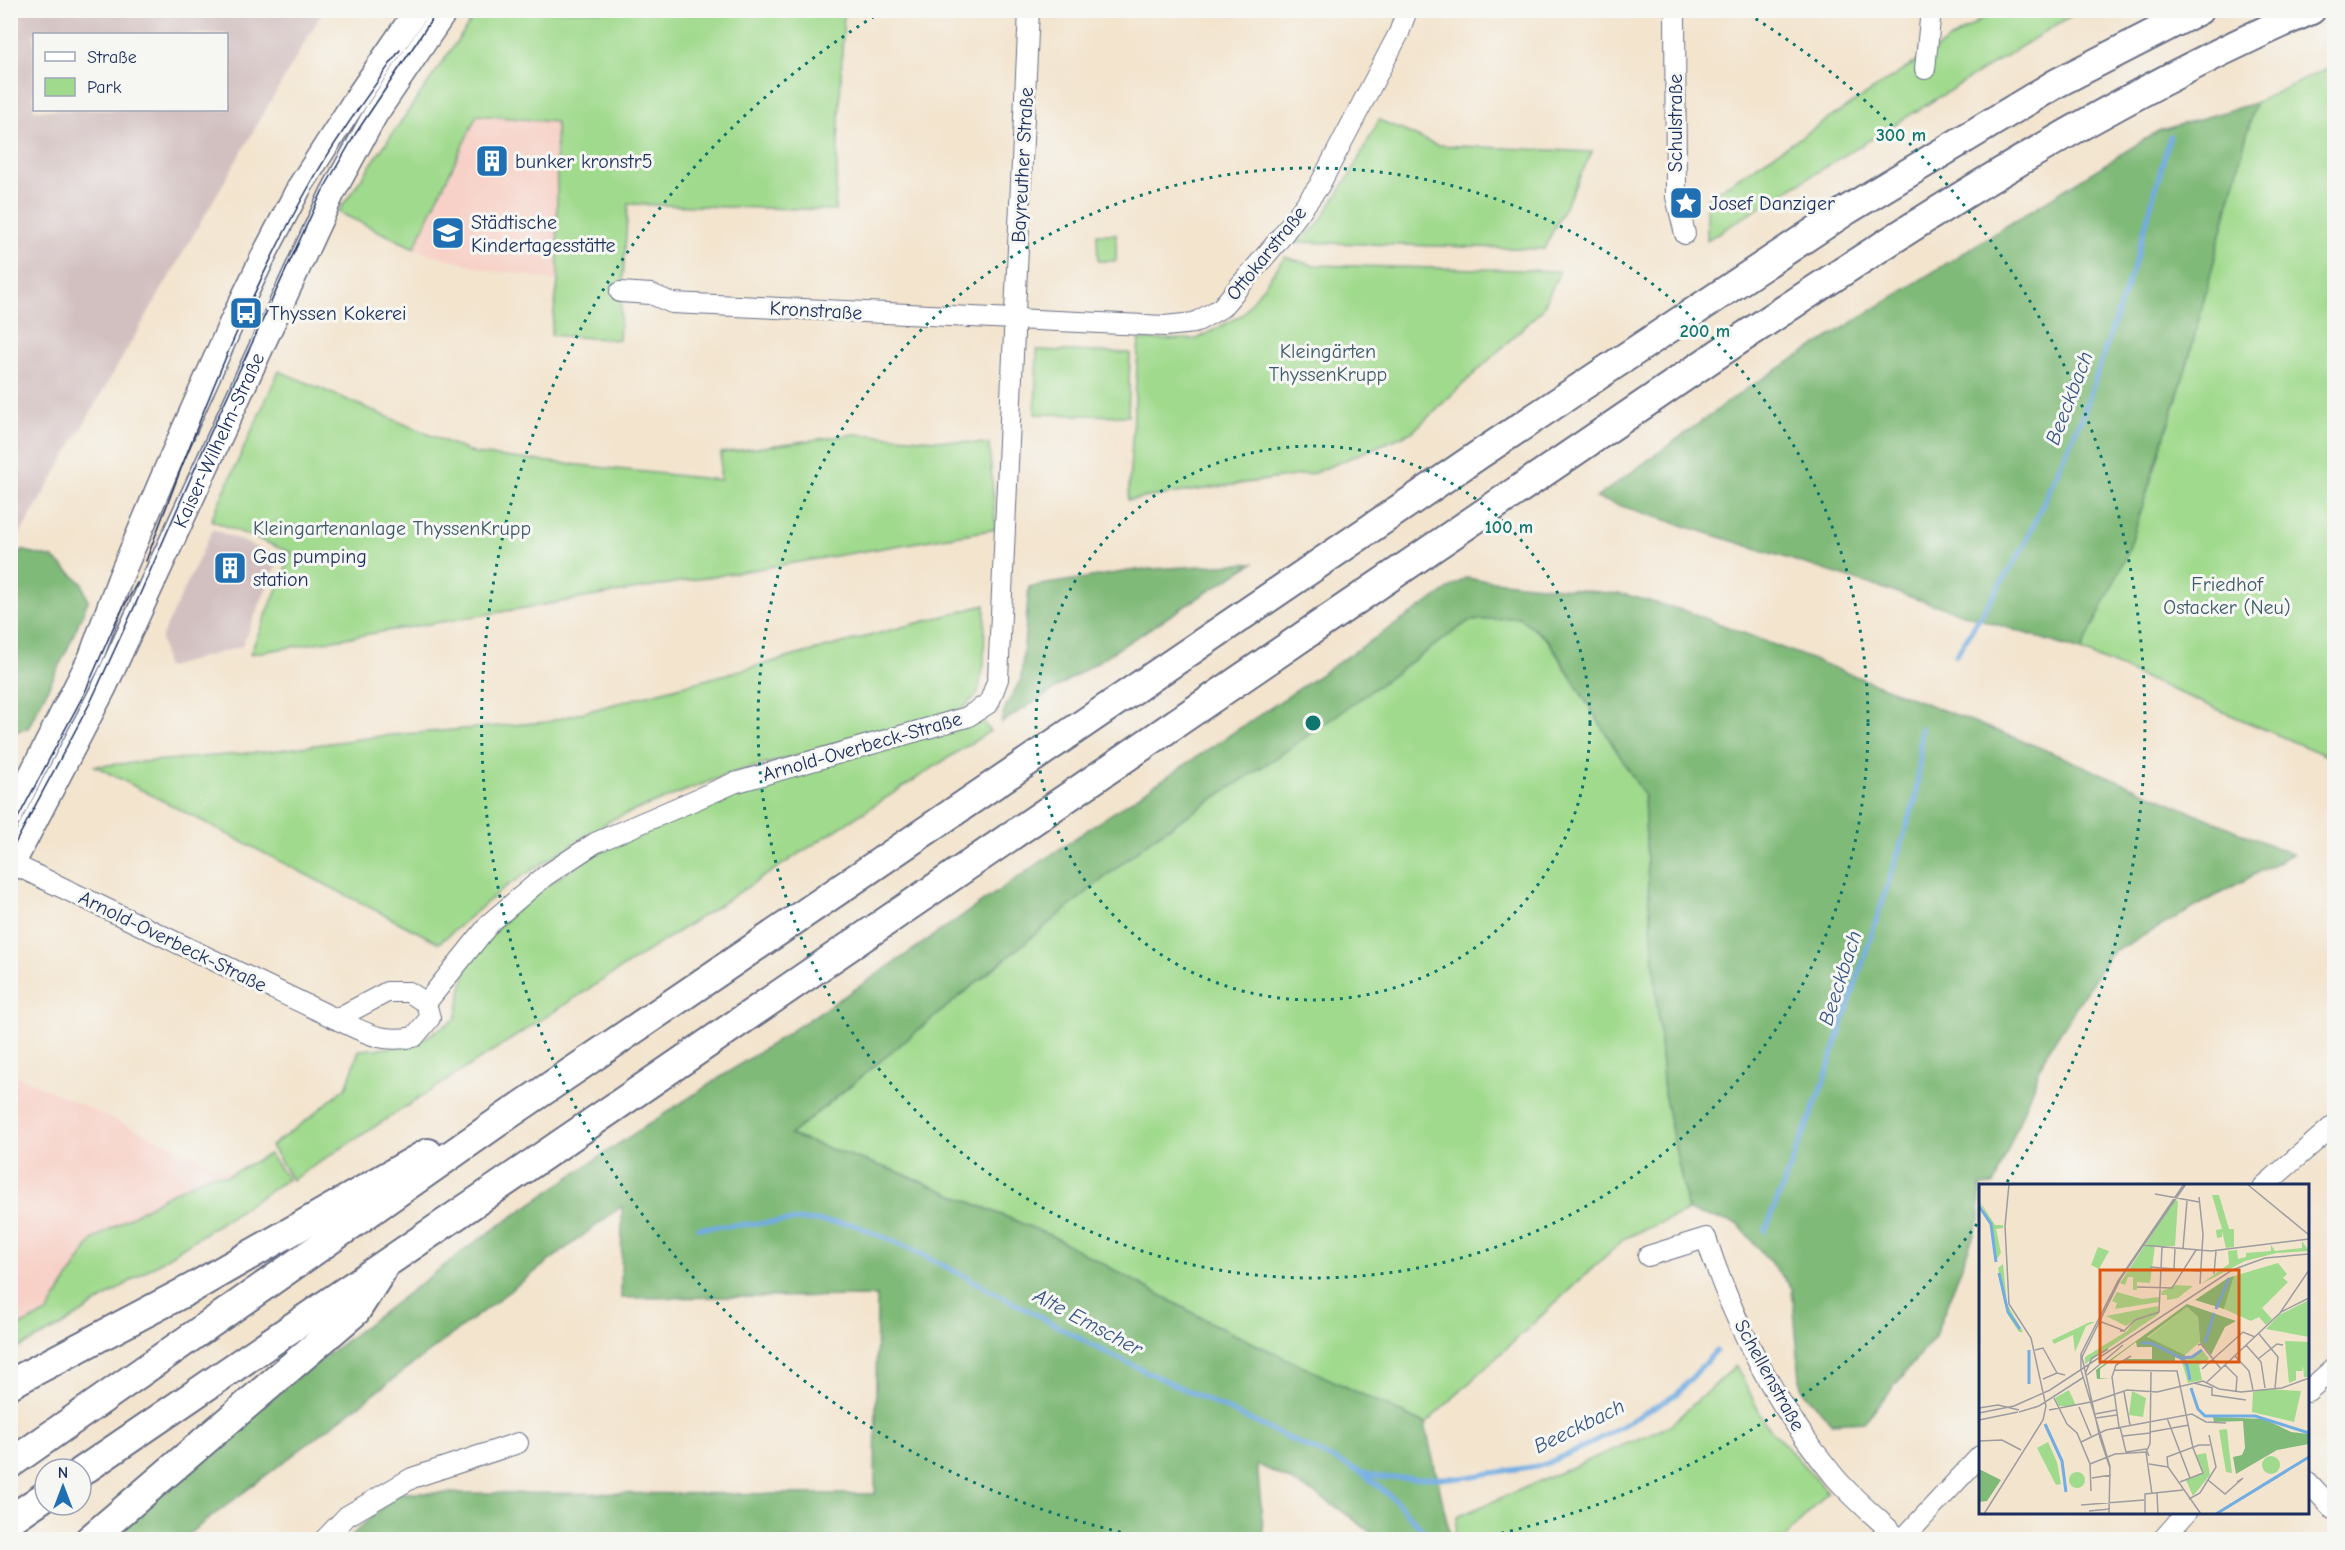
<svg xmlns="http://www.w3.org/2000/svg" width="2345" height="1550" font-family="'Comic Neue',sans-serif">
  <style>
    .built { fill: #f7d1c7 }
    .industrial { fill: #d2bfc0; fill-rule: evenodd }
    .green { fill: #a0da8d; stroke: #5e8476; stroke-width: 1.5 }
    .forest { fill: #80ba78; stroke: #4e746b; stroke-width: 1.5 }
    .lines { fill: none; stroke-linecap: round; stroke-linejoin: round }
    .stream { stroke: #71ace2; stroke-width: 5 }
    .minor-casing { stroke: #676e85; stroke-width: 22 }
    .major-casing { stroke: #676e85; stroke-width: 27 }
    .highway-casing { stroke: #676e85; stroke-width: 32 }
    .minor { stroke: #fff; stroke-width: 20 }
    .major { stroke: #fff; stroke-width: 24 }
    .highway { stroke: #fff; stroke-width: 28 }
    .tram { stroke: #1b2f5e; stroke-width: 1.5 }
    .ring { fill: none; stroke: #0f766e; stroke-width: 3; stroke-dasharray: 3 6 }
    .labels { text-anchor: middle; stroke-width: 6; stroke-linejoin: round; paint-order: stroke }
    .street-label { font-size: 20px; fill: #1b2f5e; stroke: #f6f6f2 }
    .poi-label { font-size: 20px; fill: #1b2f5e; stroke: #f6f6f2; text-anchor: start }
    .park-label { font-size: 20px; fill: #3c5a6a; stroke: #f6f6f2 }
    .water-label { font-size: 21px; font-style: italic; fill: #355486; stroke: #f6f6f2 }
    .inset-river { fill: none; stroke: #71ace2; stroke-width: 3 }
    .inset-road { fill: none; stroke: #9d9ca1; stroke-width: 1.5 }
    .view { fill: #de5710; fill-opacity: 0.15; stroke: #de5710; stroke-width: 3 }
    .inset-edge { fill: none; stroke: #1b2f5e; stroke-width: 3 }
    .centre { fill: #0f766e; stroke: #f6f6f2; stroke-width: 3 }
    .ring-label { font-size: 18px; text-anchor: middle; font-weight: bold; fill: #0f766e; stroke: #f6f6f2; stroke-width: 6; stroke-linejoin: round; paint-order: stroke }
  </style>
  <rect width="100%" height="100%" fill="#f6f6f2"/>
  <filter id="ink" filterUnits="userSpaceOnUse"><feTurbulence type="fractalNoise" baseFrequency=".0167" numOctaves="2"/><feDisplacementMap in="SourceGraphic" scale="12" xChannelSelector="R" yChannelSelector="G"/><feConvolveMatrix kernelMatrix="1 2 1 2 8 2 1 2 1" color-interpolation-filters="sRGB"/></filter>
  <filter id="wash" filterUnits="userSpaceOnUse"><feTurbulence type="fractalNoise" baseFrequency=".008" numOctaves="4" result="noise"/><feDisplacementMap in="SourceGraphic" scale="24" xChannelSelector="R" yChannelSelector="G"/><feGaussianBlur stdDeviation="1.35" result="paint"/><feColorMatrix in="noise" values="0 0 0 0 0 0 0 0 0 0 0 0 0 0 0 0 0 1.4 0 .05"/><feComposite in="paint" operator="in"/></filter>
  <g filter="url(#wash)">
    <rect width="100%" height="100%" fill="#f3e4ce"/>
    <g class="built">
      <polygon points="477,115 556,122 558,282 512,272 492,271 414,249"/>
      <polygon points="11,1073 233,1173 55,1308 11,1335"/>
    </g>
    <g class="industrial">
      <path d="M11,10l312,1 -312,539 -1,-539zM34,34h192v76h-192z"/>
      <polygon points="213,529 280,557 242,646 166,668 161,638"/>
    </g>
    <g class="green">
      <polygon points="478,11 844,11 835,210 628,204 619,340 551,335 558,282 556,122 477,115 414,248 338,212"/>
      <polygon points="1994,11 2079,11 1707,240 1707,198"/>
      <polygon points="2334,65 2334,759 2081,651 2127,555 2187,365 2255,103"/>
      <polygon points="1379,120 1436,145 1592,152 1544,249 1297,242 1317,226 1350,175"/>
      <polygon points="1097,234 1116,234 1116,261 1098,261"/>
      <polygon points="1285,257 1312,265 1560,271 1542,310 1412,432 1314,473 1128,500 1139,340 1197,339 1242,315"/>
      <polygon points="1037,350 1130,353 1128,416 1035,414"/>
      <polygon points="279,371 475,454 720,480 721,453 855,434 989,444 996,529 250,654 292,553 211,520"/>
      <polygon points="985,605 984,665 977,695 963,708 904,728 731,773 613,819 505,887 439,943 95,766 272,751 381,736 547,722"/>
      <polygon points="1519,617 1549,642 1644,795 1648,884 1664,1093 1688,1211 1625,1238 1425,1424 1217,1326 1052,1236 898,1172 790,1135 1153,838 1279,756 1469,621"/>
      <path d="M983,721l7,10 -698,449 -21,-34 37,-27 39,-33 12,-36 40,-3 21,-6 36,-22c4,-17 6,-37 12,-54 7,-17 40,-48 55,-60 127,-106 304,-142 460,-184z"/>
      <polygon points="269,1154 288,1179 63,1325 11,1352 11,1330 47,1313 92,1240 164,1197 211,1174 227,1176"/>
      <polygon points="1736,1366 1765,1423 1828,1492 1784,1539 1454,1539 1457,1517 1670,1425"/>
    </g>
    <g class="forest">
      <polygon points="2255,103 2187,365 2127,555 2081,651 1596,498 1746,389 2158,131"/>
      <polygon points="21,550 53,558 82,583 88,601 67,650 28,728 11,733 11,565"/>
      <polygon points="1253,563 1001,723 1005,708 1021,679 1029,587 1136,570"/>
      <path d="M1465,578l162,17 62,17 347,134 256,108 -182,100 -65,102 -51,129 -14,1v33l-46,119 -69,83 -33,2 -31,-34 -9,-101 -54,-64 -50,-13 -24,-118 -16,-209 -4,-89 -95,-154 -30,-24 -50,4 -190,135 -126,82 -363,297 108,37 154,64 165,90 208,98 26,115h-73c-40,-35 -74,-52 -121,-75l7,75h-913v-3l47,-43 477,1 2,-198 -256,2 1,-92 -440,333 -80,1 195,-162 174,-133 144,-99 251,-164 221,-152z"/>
    </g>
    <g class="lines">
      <g class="stream">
        <polyline points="1956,655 2022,550 2084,412 2137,256 2170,136"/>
        <polyline points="698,1228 803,1220 852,1224 909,1248 966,1277 1109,1354 1361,1472 1395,1500 1432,1540"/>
        <polyline points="1765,1231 1821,1090 1915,801 1919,770 1921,728"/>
        <polyline points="1363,1473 1385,1478 1461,1478 1543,1465 1590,1444 1677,1394 1716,1351"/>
      </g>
    </g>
  </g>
  <g filter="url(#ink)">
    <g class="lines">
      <defs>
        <g id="minor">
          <polyline points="1675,10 1676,197 1685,234"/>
          <polyline points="1925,69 1931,10"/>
          <polyline points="620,292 651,294 672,303 1165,326 1194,323 1221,308 1278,241 1319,186 1399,33 1407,10"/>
          <path d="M10,863l3,1 323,155c30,14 44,24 78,18l16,-19 -4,-15 -17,-11h-22l-51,27"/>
          <polyline points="426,1003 491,922 545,876 595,843 734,783 967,717 989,703 998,679 1029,10"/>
          <polyline points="2264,1186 2334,1125"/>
          <path d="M1648,1256l58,-18c28,86 70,168 128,238 19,23 45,43 66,64"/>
          <polyline points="2308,1391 2334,1368"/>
          <polyline points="2308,1482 2334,1510"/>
          <polyline points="324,1540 347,1516 412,1478 518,1443"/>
          <polyline points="1902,1540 1980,1456"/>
          <polyline points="2162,1540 2187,1512"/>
        </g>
        <g id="major">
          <polyline points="10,816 91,657 120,578 166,470 235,315 266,251 300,186 356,99 417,10"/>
          <path id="s1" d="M10,869l94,-181 228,-494 43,-79 71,-105"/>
        </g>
        <g id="highway">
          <polyline points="10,1384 194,1287 428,1153"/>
          <polyline points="10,1464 508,1115 1480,454 1847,210 2057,83 2199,10"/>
          <path d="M81,1472c413,-284 827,-564 1240,-848 129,-88 258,-176 388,-264 192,-129 389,-257 602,-350"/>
          <polyline points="10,1520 45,1496"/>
          <polyline points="89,1540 356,1311 381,1272"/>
        </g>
      </defs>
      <use href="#minor" class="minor-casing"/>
      <use href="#major" class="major-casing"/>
      <use href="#highway" class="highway-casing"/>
      <use href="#minor" class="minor"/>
      <use href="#major" class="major"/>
      <use href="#highway" class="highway"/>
      <g class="tram">
        <path d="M146,561c47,-126 95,-253 161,-371 27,-49 61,-95 93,-140"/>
        <polyline points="10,833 85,692 117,619 137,583"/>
        <polyline points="10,853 91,701 137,601 210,434 322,192 356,133 438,10"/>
      </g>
    </g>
  </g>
  <g class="ring">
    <circle cx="1313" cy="723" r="277"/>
    <circle cx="1313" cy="723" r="555"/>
    <path d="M1977 1224A832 832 0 0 1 1479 1538M1147 1538A832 832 0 0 1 878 14M1748 14A832 832 0 0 1 2007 1182"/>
  </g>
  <defs>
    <symbol id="building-square" viewBox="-11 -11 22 22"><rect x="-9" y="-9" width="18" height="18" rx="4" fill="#1f6fb2" stroke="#f6f6f2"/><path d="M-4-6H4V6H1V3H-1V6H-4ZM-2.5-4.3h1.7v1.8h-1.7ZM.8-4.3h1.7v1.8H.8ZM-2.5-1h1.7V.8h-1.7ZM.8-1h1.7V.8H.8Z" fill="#fff"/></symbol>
    <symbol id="sight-square" viewBox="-11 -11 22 22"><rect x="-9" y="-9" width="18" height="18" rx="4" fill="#1f6fb2" stroke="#f6f6f2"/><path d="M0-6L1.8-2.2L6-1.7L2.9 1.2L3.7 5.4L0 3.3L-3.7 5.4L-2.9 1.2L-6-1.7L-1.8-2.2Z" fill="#fff"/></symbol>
    <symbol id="school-square" viewBox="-11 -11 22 22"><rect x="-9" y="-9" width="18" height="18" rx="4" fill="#1f6fb2" stroke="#f6f6f2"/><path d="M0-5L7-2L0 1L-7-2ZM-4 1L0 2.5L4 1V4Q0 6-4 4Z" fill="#fff"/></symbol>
    <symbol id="bus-square" viewBox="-11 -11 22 22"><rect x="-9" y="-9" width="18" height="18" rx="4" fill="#1f6fb2" stroke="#f6f6f2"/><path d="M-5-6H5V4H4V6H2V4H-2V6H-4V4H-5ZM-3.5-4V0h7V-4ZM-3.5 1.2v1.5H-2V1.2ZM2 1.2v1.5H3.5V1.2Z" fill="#fff"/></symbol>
  </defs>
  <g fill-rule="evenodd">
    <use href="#building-square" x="473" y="142" width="38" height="38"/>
    <use href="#sight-square" x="1667" y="184" width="38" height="38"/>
    <use href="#school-square" x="429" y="214" width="38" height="38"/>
    <use href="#bus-square" x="227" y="294" width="38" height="38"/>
    <use href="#building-square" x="211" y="549" width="38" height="38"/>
  </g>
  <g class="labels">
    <g class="street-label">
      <text transform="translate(1675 123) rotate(-90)" y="7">Schulstraße</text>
      <text transform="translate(1022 165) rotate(-87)" y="7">Bayreuther Straße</text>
      <text transform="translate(1266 253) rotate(-51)" y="7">Ottokarstraße</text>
      <text transform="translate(816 310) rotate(3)" y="7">Kronstraße</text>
      <text dy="7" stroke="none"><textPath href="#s1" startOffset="477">Kaiser-Wilhelm-Straße</textPath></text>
      <text transform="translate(862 746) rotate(-16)" y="7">Arnold-Overbeck-Straße</text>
      <text transform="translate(173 941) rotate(26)" y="7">Arnold-Overbeck-Straße</text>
      <text transform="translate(1770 1375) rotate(61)" y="7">Schellenstraße</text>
    </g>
    <g class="poi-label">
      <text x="515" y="168">bunker kronstr5</text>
      <text x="1709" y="210">Josef Danziger</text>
      <text x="471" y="229">Städtische<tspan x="471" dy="23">Kindertagesstätte</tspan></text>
      <text x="269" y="320">Thyssen Kokerei</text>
      <text x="253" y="563">Gas pumping<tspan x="253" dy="23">station</tspan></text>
    </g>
    <g class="park-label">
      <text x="1328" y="358">Kleingärten<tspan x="1328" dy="23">ThyssenKrupp</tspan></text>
      <text x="392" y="535">Kleingartenanlage ThyssenKrupp</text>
      <text x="2227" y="591">Friedhof<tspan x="2227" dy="23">Ostacker (Neu)</tspan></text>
    </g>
    <g class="water-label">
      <text transform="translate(2069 398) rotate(-69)" y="7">Beeckbach</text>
      <text transform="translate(1840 978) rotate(-72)" y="7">Beeckbach</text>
      <text transform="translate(1088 1322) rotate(28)" y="7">Alte Emscher</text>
      <text transform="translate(1579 1426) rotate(-26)" y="7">Beeckbach</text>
    </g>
  </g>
  <g transform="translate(1979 1184)">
    <rect width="330" height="330" fill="#f3e4ce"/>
    <path d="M233,11h7l10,34h5v18l-8,1 -4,-17v6l-5,1 -1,-8 6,-1zM0,16l16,25h8v3l-7,1 5,24 -5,7 -4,-34zM196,16l3,1 -3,45h-20l-5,37 -13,-1v8h-4v-13h-5l-3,8 -5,-2zM323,57l7,10 -32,2 -32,8 -44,23 28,-20 -1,-13 9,-1 1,9 8,-2v-4l25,-2v-6l4,6 27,-3zM119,63l11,4 -10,18 -8,-4zM299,79l9,11 -4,4 5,4 -26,26 10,11 -6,6 -7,-8 -8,4 -27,-12 10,-33zM24,80l4,40 16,28h-4l-11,-17 -5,-18 -5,-29zM197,101l17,1 -15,12 -11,2v-5h-6l1,-4zM138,108l25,7 17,-2v5l-44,7 2,-6 -5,-2zM330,116v37l-43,-8 13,-14zM179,122l1,8 -74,50v-7l42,-26 9,-12 -10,7 -20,-10zM208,123l11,10 2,25 -15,13 -38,-17zM111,138h5l-9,4 -11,26 -2,-17 -19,9 -2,-4zM306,157l24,1v35h-5l-1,-11 -1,5h-6v9l-7,3zM224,167l6,8 -10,6 3,15 -14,3 -6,-21zM285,205l37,2 -7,31 -42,-10 1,-20zM90,206l7,16h-17l-4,-8zM153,207l14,7 -3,19 -14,-2zM248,245l2,20 3,24 -6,-1 -7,-42zM69,258l9,20 4,22 -5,1 -19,-37zM227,269l4,22 -17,21 -7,-16 17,-7 -7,-18zM283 281a9 9 0 1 1 18 0a9 9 0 1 1-18 0ZM90 296a8 8 0 1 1 16 0a8 8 0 1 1-16 0Z" fill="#a0da8d"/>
    <path d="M255,92l-10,33 -29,-9 33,-22zM208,120l49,17 -11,6 -14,28 -11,-13 -2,-25 -11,-10 -40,30 38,18 1,7 -11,-5v6h-54l3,-4h28v-12h-15l-1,-5 -36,27v9h10l-13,1 -1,-9zM234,233l51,2 27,13 18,2v10l-32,6 -41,24 -3,-17 9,-2 3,-7 -2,-27 -29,1zM0,285l22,11 -14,21 -8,1z" fill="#80ba78"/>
    <path class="inset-river" d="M0,22l12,18 5,38M20,89l9,39 12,17M237,125l13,-31M162,159h10l30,15 6,7 3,15M226,159l9,-30M50,166v34M202,174l11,-1 10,-7M212,204l7,21 7,7h50l54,17M66,240l17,37 4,31M237,330l93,-57"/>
    <path class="inset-road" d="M268,0l62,51M176,10l44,8M220,13l4,37 -3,50M163,61l69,6 98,-12M204,64l4,-47M171,83l50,4M195,85l1,-21M235,90l2,-23M158,103l35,1 24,-38M302,128l28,-14M120,137l26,10h-5M146,146l10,-10 24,-8 3,-65M280,150l19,23 -3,31M219,161l3,-1 20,25M267,161l15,17 4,26M56,166l8,-2 14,25M256,172l14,15 4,19M279,175l19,-15 6,1M246,181l12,12 -1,14M223,185l41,-37 12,5M135,186l63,1 16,77 10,25 -23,9M172,188l-1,72 -4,8 6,42M106,190l7,-16 16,-9M108,191l36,-30M64,195l14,-6 8,2M228,198l73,-69 29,-43M215,199l19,5M233,204v7l34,5M145,208l6,33M75,214l13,26 10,9 13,31 1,27M113,218l35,-12 30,2 46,-11 16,8 22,3 41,-4 27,-10M100,223l12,29M0,224l19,-3 21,5M70,226l42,-8M40,228l20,-6 45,-29M0,229l35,-7 36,-16 182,-120 33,-12 44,-4M116,230l21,-4M117,234l21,-3M188,234l23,60M0,236l39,-8M140,243l-7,-50 4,-12 15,-9M141,243l6,25M171,248l39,-7M144,252l27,-3M0,257l23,-1 19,10M102,258l25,-12 86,-16 14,8 20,1M147,268l20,-3 3,7M111,280l25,-10 31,-2M170,280l19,3M113,294l19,-3M229,296l17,14 18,-16 -6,4M178,309l1,21M210,315l11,-6 16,-26 -7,-32M102,321l63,-5M110,327l21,-2M5,330l59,-94 3,-14 -15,-68 -22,-34 -4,-78 4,-42M130,330l1,-48 -29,-96v-16l37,-73 66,-97M130,330l1,-46 -10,-30 -18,-81 39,-79 65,-94M166,330v-20l38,-4M222,330l-33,-47 -1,-10 32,-12h11"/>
    <path class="view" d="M121,86h139v92h-139z"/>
    <rect width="330" height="330" class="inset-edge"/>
  </g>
  <circle cx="1313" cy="723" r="9" class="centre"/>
  <g class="ring-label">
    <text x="1901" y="141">300 m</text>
    <text x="1705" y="337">200 m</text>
    <text x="1509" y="533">100 m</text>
  </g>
  <rect width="2345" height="1550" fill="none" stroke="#f6f6f2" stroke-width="36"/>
  <rect x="33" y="33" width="195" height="78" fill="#f6f6f2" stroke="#9ea6b7" stroke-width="1.5"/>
  <rect x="45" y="52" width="30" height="9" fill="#ffffff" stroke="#9ea6b7" stroke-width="1.5"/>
  <text x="87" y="63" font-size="18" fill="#1b2f5e">Straße</text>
  <rect x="45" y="78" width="30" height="18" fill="#a0da8d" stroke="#9ea6b7" stroke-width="1.5"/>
  <text x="87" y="93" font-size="18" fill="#1b2f5e">Park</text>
  <g transform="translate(63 1487)"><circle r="28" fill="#f6f6f2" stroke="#9ea6b7" stroke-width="1.5"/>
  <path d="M0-4.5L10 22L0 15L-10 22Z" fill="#1f6fb2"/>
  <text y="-9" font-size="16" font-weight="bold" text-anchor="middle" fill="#1b2f5e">N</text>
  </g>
</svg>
